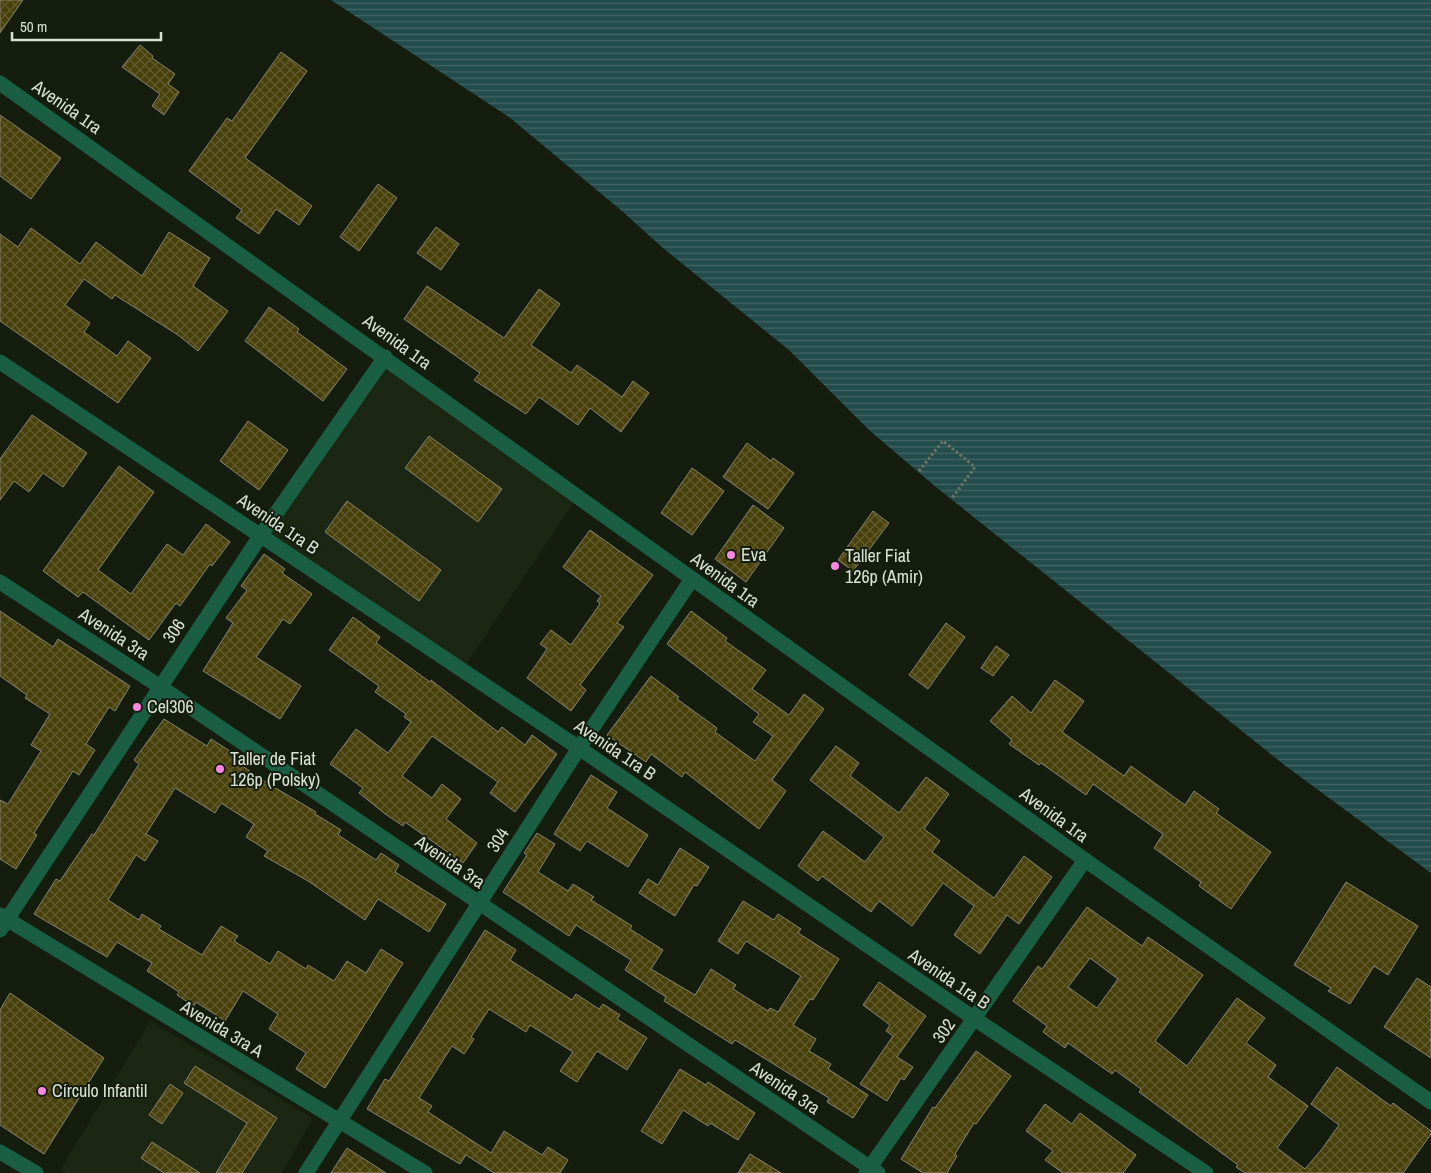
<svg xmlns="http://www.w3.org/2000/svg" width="1431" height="1173" font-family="'Archivo Narrow',sans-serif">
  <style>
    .built { fill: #1b2712 }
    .water { fill: url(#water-rules) }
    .building { fill: url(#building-cross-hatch); stroke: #86836e; fill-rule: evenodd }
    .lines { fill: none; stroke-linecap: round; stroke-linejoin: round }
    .path { stroke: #6d7467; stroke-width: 3; stroke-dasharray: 2.5 2.5; stroke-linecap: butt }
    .minor { stroke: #1a5e44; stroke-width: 15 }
    .poi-dot { fill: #fd86e2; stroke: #151e0e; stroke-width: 2 }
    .labels { text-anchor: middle; stroke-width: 4; stroke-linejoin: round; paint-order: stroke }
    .street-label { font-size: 18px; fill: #dae0d6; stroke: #151e0e }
    .poi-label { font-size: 18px; fill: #dae0d6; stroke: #151e0e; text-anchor: start }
  </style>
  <defs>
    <pattern id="water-rules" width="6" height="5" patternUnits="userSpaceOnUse" patternTransform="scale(1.25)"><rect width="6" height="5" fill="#234d4c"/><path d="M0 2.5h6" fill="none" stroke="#426665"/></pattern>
    <pattern id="building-cross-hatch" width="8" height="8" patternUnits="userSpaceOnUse" patternTransform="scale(1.25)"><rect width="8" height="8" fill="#48410b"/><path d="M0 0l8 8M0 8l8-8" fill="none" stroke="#625c2e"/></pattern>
  </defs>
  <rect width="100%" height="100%" fill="#151e0e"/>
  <g class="built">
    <polygon points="385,357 578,496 462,671 261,535"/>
    <polygon points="150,1021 313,1118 282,1173 67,1173 61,1169"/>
  </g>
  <polygon class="water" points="331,0 1431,0 1431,873 1287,767 936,487 869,430 789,350 663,248 622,211 509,117"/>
  <g class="building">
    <polygon points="0,0 23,0 0,33"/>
    <polygon points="140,45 153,56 152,58 175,74 168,84 179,92 164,115 152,106 160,94 122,67"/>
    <polygon points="281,52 307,71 245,158 312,206 299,225 276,209 259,234 236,218 242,210 189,171 227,118 232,121"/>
    <polygon points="0,115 61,158 31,199 0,176"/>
    <polygon points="378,184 397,198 359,251 340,237"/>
    <polygon points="436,227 459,244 441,270 417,253"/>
    <polygon points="31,228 80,264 96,242 142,276 169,232 210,258 193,286 228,311 198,351 178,335 115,295 112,299 84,279 65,305 90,323 84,332 117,356 128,341 151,358 118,403 0,321 0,234 18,247"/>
    <polygon points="427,286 504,338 539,289 560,304 531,345 571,373 577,365 622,397 633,381 649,393 621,432 590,408 578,425 539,397 526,414 474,380 480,373 404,319"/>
    <polygon points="269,307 299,329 297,332 347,369 323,401 245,341"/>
    <polygon points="32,415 87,453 63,487 43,473 29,492 14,481 0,500 0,459"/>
    <polygon points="248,421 288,450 259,490 220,461"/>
    <polygon points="429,436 502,489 478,522 405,468"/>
    <polygon points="747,443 771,461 773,458 794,473 768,509 723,477"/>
    <polygon points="119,466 154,492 98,570 131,594 167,544 183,555 206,524 230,542 212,566 210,564 180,606 176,603 149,640 83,592 78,597 43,571"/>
    <polygon points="692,468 724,491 692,535 661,513"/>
    <polygon points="347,501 441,570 419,601 325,532"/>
    <polygon points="753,505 784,528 746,582 715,559"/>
    <polygon points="873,511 889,523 853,571 838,560"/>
    <polygon points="590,530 653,575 617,623 624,627 580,685 586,690 571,711 527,678 547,649 540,644 551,630 571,645 600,604 597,601 601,596 563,567"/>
    <polygon points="264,554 285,569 282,573 312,594 290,624 283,619 256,657 301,686 280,719 203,671 233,623 226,618 247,590 241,586"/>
    <polygon points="0,611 53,647 58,639 130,686 115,711 109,707 86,744 95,750 79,775 73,771 34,833 37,835 16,869 0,859 0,800 8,804 41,751 31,745 50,714 25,698 27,695 0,676"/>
    <polygon points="691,611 727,638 725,641 766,670 752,689 789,715 804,694 824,709 772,780 786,791 759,829 685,772 682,777 651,754 646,762 607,735 651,676 679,697 677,699 717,728 715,732 755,761 773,736 753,722 759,714 667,644"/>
    <polygon points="353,617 380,637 376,643 430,682 431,680 498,732 502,727 525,745 532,735 557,754 515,812 490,793 498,782 432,736 402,776 432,798 442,784 461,799 446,819 477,843 463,863 405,822 403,826 384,813 359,793 363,788 330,764 356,729 388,753 411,722 404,717 406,714 375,692 379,686 329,650"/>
    <polygon points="946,623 965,637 928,689 909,675"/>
    <polygon points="996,646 1009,655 993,676 981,668"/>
    <polygon points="1055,680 1084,701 1062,732 1124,776 1131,766 1185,805 1194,791 1219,809 1216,813 1271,852 1231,909 1199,886 1201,882 1154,848 1163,834 1093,784 1086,795 1041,763 1039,765 1009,744 1012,740 990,721 1012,696 1031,713"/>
    <polygon points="164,719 207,746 211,739 247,762 244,767 267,783 316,812 315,814 341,830 338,835 376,860 381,853 399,865 395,872 446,904 429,932 378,899 365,920 308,881 264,856 268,851 246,837 254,824 221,803 215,813 175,788 146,834 158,841 145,861 136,855 108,900 139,920 142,914 161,926 159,929 202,955 221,926 238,936 234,941 270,964 278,951 306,969 308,965 334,981 347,961 366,973 381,949 403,963 325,1088 296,1069 306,1053 269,1029 278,1014 243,991 225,1021 196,1002 194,1006 177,995 179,992 147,971 152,963 117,942 107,957 34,914 56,879 60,881 92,834 94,835 139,764 134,760"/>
    <polygon points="836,746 859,763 850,776 899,813 926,777 949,794 924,829 940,841 932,852 994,898 1024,856 1052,877 1019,924 1007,915 980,954 954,935 974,906 943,883 912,926 879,901 871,912 822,876 818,881 798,866 823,831 865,862 884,837 810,780"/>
    <polygon points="591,775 617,792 607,808 648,835 628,867 587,841 580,851 554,834"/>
    <polygon points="537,833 555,844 538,872 568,891 573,884 594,897 591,900 632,926 630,929 663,950 651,969 695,995 711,969 736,985 733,989 768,1011 770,1008 778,1012 801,976 746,941 738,954 718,941 743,901 774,920 778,914 801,929 798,933 839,959 813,1000 810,999 793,1025 816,1039 809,1051 831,1064 828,1069 868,1095 853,1118 827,1102 829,1098 793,1076 735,1040 732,1044 664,1001 666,997 625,970 631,960 576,925 569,936 503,892 527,855 524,853"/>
    <polygon points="680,848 709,867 697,886 694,885 675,916 639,893 648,879 658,885"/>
    <polygon points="1346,882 1418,926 1388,975 1374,966 1350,1004 1328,991 1331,988 1294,965"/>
    <path d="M1087,907l55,39 6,-9 55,38 -48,66 32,25 50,-68 28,20 -19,25 30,22 -8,12 40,29 -31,42 28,21 17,-20 17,-24 -28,-21 26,-37 54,39 2,-3 38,28v3l-28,39h-158l-9,-6 2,-2 -99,-73 2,-3 -26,-19 -3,4 -44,-31 -3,5 -22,-16 4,-6 -34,-25 25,-35 4,3zM1090,958l28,21 -21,29 -29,-21z"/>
    <polygon points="485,930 516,950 510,960 572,1000 576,994 599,1009 603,1004 620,1015 617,1019 647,1038 627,1070 597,1051 577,1082 560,1071 573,1052 530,1025 526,1032 489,1009 471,1037 474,1039 464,1054 452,1046 419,1098 432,1106 428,1112 491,1153 504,1131 542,1155 548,1147 568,1160 560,1173 494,1173 466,1155 460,1164 367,1109 385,1079 389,1081 433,1013"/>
    <polygon points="1417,978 1431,987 1431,1058 1384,1027"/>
    <polygon points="879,982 926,1016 897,1057 913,1067 904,1080 901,1078 887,1101 860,1084 893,1036 886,1031 890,1025 863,1005"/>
    <polygon points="10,993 104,1058 44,1154 0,1125 0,1010"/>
    <polygon points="976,1051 1011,1076 976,1124 974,1123 955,1154 957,1156 947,1173 923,1173 901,1159 933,1107 935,1108"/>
    <polygon points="195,1066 277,1118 242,1173 216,1173 247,1123 184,1083"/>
    <polygon points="680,1069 706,1085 708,1082 755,1113 738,1140 710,1123 708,1126 683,1110 662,1144 641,1131"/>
    <polygon points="170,1084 183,1093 162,1124 149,1115"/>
    <polygon points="1045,1104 1072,1124 1080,1113 1136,1155 1123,1173 1063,1173 1045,1160 1053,1151 1026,1131"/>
    <polygon points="152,1142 200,1173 164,1173 141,1158"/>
    <polygon points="347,1148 386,1173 331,1173"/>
    <polygon points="750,1154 781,1173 738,1173"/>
  </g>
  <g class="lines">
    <polyline class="path" points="919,471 943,441 975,467 952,498"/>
    <g class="minor">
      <polyline points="0,83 1085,860 1431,1102"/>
      <polyline points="0,362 579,748 975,1019 1206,1173"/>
      <polyline points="0,582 159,686 878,1173"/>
      <polyline points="0,915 425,1173"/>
      <polyline points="0,930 261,535 385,357"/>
      <polyline points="0,1152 36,1173"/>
      <polyline points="306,1173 579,748 692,579"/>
      <polyline points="866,1173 1085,860"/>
    </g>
  </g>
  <g class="poi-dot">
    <circle cx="731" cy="555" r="5"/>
    <circle cx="835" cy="566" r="5"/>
    <circle cx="137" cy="707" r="5"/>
    <circle cx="220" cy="769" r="5"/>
    <circle cx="42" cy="1091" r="5"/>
  </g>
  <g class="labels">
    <g class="street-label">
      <text transform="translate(67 107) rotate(35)" y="6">Avenida 1ra</text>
      <text transform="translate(397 342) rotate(36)" y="6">Avenida 1ra</text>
      <text transform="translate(278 524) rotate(34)" y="6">Avenida 1ra B</text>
      <text transform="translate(725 580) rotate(36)" y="6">Avenida 1ra</text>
      <text transform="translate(174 631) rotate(-56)" y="6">306</text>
      <text transform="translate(114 634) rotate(33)" y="6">Avenida 3ra</text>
      <text transform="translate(615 750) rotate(34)" y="6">Avenida 1ra B</text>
      <text transform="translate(1054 815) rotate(36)" y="6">Avenida 1ra</text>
      <text transform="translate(498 840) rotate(-58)" y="6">304</text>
      <text transform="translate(450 862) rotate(34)" y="6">Avenida 3ra</text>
      <text transform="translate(949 979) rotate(34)" y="6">Avenida 1ra B</text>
      <text transform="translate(222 1029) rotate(31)" y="6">Avenida 3ra A</text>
      <text transform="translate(944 1031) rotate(-55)" y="6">302</text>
      <text transform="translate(785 1088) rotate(34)" y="6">Avenida 3ra</text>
    </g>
    <g class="poi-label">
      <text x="741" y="561">Eva</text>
      <text x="845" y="562">Taller Fiat<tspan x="845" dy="21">126p (Amir)</tspan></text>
      <text x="147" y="713">Cel306</text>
      <text x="230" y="765">Taller de Fiat<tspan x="230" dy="21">126p (Polsky)</tspan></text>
      <text x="52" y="1097">Círculo Infantil</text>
    </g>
  </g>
  <path d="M12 32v8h149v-8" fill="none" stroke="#dae0d6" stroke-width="2.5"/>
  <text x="20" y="32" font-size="15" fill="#dae0d6" stroke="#151e0e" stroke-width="4" paint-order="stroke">50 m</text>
</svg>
